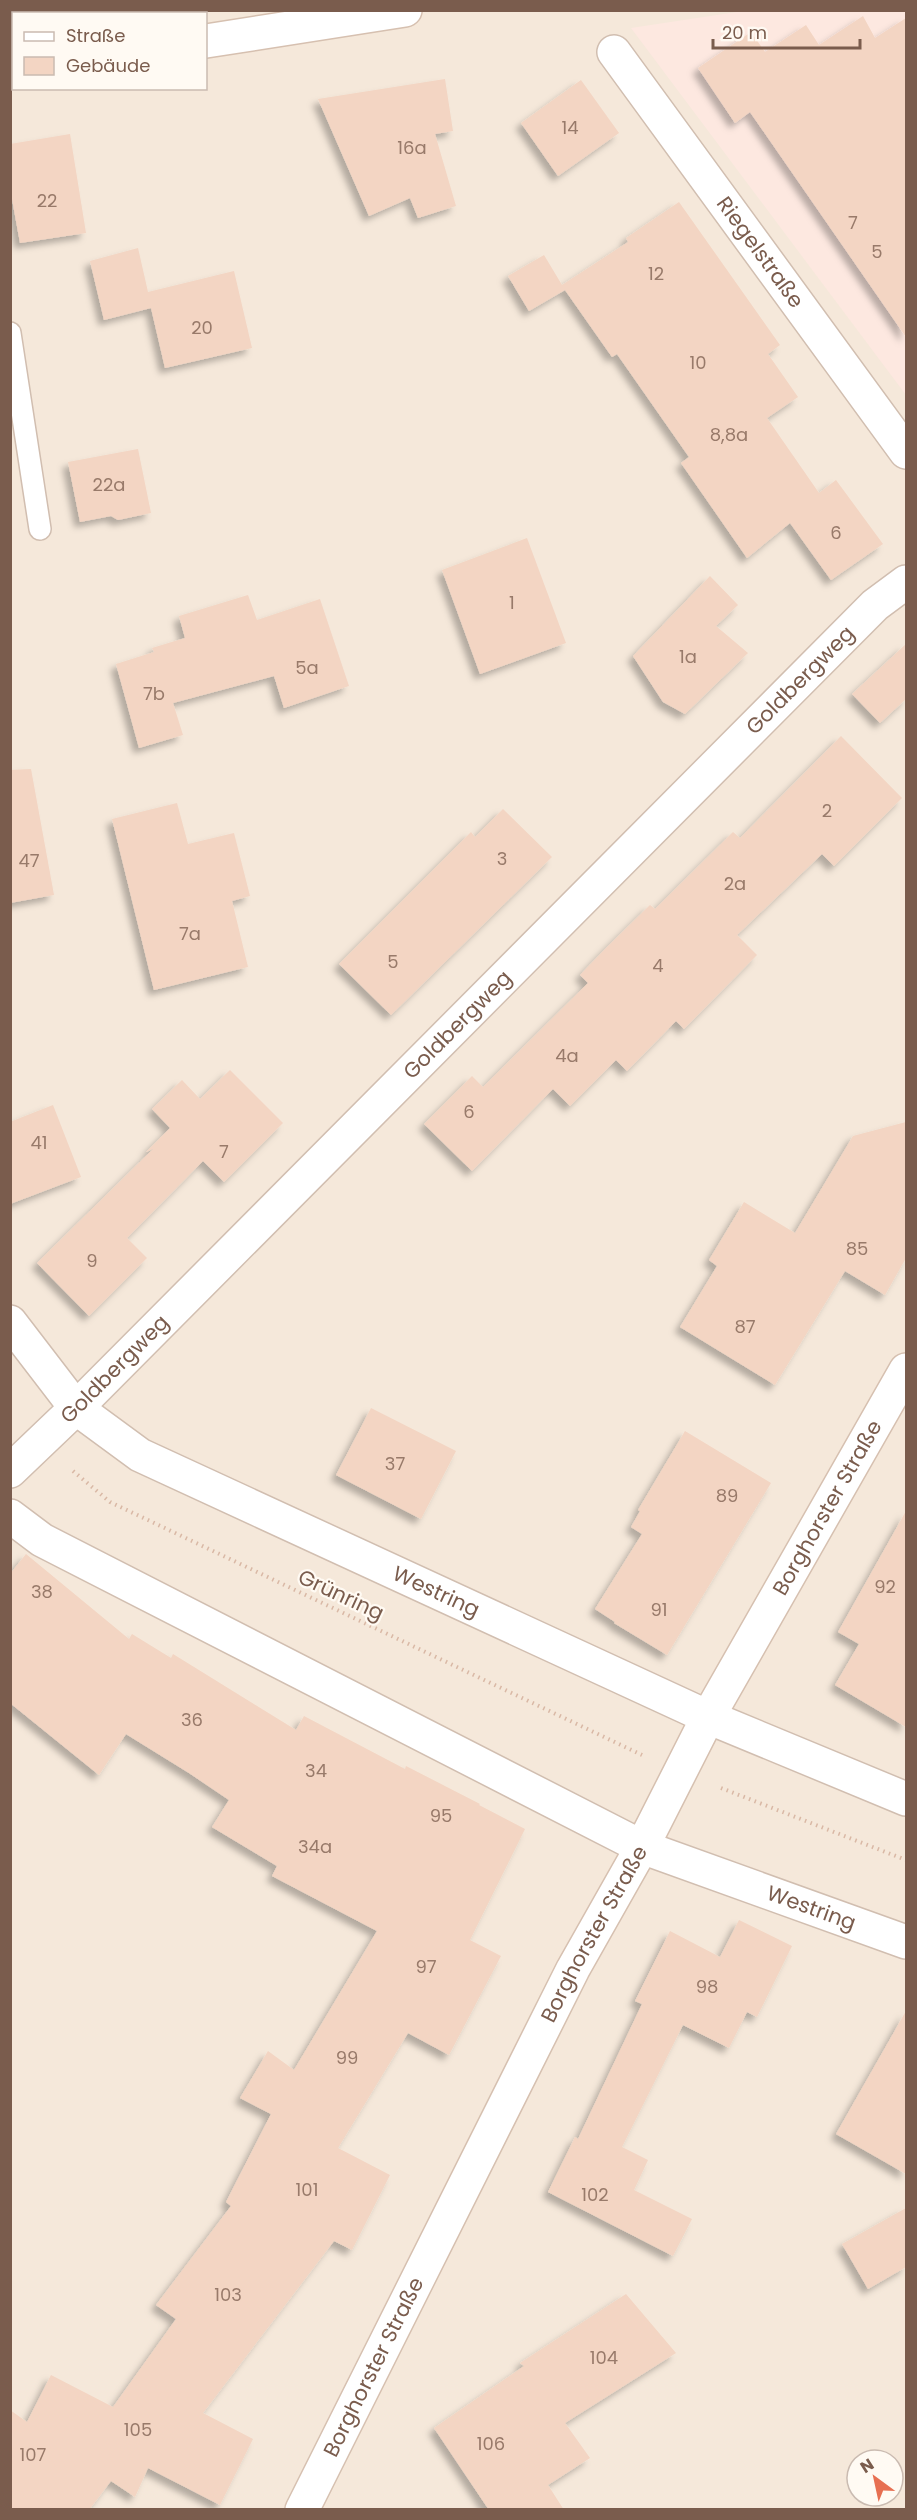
<svg xmlns="http://www.w3.org/2000/svg" width="917" height="2520" font-family="Poppins,sans-serif">
  <style>
    .residential { fill: #f5e8da; fill-rule: evenodd }
    .commercial { fill: #fde8e0 }
    .building { fill: #f3d5c3; filter: url(#shadow) }
    .lines { fill: none; stroke-linecap: round; stroke-linejoin: round }
    .service-casing { stroke: #d1beb0; stroke-width: 24 }
    .minor-casing { stroke: #d1beb0; stroke-width: 36 }
    .secondary-casing { stroke: #d6c0b0; stroke-width: 36 }
    .path { stroke: #d9b8a5; stroke-width: 4; stroke-dasharray: 1.5 4.5; stroke-linecap: butt }
    .service { stroke: #fff; stroke-width: 21 }
    .minor { stroke: #fff; stroke-width: 33 }
    .secondary { stroke: #fff; stroke-width: 33 }
    .labels { text-anchor: middle; stroke-width: 4.5; stroke-linejoin: round; paint-order: stroke }
    .number-label { font-size: 18px; fill: #987a6a }
    .street-label { font-size: 21px; fill: #7a5c4d; stroke: #fffaf3 }
  </style>
  <defs>
    <filter id="shadow"><feDropShadow dx="-5.5" dy="5.5" stdDeviation="3" flood-color="#0004"/></filter>
  </defs>
  <rect width="100%" height="100%" fill="#fdf6ec"/>
  <path class="residential" d="M11,11h895v2498h-895zM14,14h192v74h-192zM857,2460h36v36h-36z"/>
  <polygon class="commercial" points="750,10 906,11 906,395 631,28"/>
  <g class="building">
    <polygon points="863,16 875,38 906,18 906,337 750,112 735,123 698,68 751,32 765,52 806,25 819,45"/>
    <polygon points="445,79 453,131 435,134 456,206 418,218 410,198 369,216 318,99"/>
    <polygon points="581,80 619,133 558,176 521,123"/>
    <polygon points="70,134 86,233 20,243 10,188 10,144"/>
    <polygon points="679,202 780,345 768,354 798,397 767,418 819,493 836,480 883,544 831,580 790,523 747,558 681,463 689,457 617,354 612,357 565,290 529,311 508,276 544,255 562,285 628,242 626,238"/>
    <polygon points="138,248 148,292 234,271 252,348 165,368 151,308 104,320 90,261"/>
    <polygon points="138,449 151,513 118,520 111,516 80,522 68,462"/>
    <polygon points="527,538 566,643 480,674 442,570"/>
    <polygon points="710,576 738,605 716,626 748,653 685,714 663,702 633,656"/>
    <polygon points="248,595 257,620 320,599 349,686 284,708 274,676 173,703 183,735 139,748 116,664 154,652 152,648 185,638 179,616"/>
    <polygon points="906,644 906,699 880,723 852,694"/>
    <polygon points="841,736 902,798 834,866 822,854 737,935 757,955 684,1029 676,1021 627,1071 616,1060 570,1106 553,1089 472,1171 424,1124 472,1076 483,1087 588,983 580,975 606,948 650,905 655,909 733,832 740,838"/>
    <polygon points="31,769 54,895 10,903 10,770"/>
    <polygon points="177,803 188,844 234,833 250,896 232,901 248,967 154,990 112,819"/>
    <polygon points="503,809 552,857 391,1015 339,964 471,832 475,837"/>
    <polygon points="230,1070 283,1123 224,1182 203,1161 127,1238 147,1258 89,1316 37,1263 153,1149 146,1152 170,1128 152,1109 182,1080 200,1099"/>
    <polygon points="53,1105 81,1177 10,1204 10,1122"/>
    <polygon points="906,1122 906,1258 885,1295 845,1271 775,1385 680,1327 717,1266 709,1260 744,1202 795,1233 853,1136"/>
    <polygon points="371,1408 456,1451 421,1519 336,1475"/>
    <polygon points="685,1431 771,1483 667,1655 614,1623 615,1622 595,1609 642,1534 631,1527 640,1511 638,1510"/>
    <polygon points="906,1511 906,1727 835,1685 859,1644 838,1632"/>
    <polygon points="26,1554 129,1639 132,1634 171,1658 173,1654 296,1730 304,1716 405,1769 406,1766 480,1804 479,1805 525,1829 470,1940 501,1956 449,2055 408,2033 338,2148 390,2175 352,2250 334,2241 203,2413 253,2439 220,2505 148,2468 135,2497 111,2481 89,2510 10,2510 10,2410 27,2422 51,2375 113,2407 176,2319 156,2305 231,2206 226,2202 271,2114 240,2098 268,2051 294,2070 377,1931 272,1876 277,1866 212,1827 229,1800 189,1773 126,1734 99,1775 10,1703 10,1574"/>
    <polygon points="739,1920 792,1946 757,2017 747,2012 729,2048 683,2025 622,2147 648,2160 634,2190 692,2219 673,2256 548,2192 575,2137 578,2139 642,2004 635,2001 670,1931 720,1957"/>
    <polygon points="906,2011 906,2174 836,2134"/>
    <polygon points="906,2208 906,2267 868,2289 842,2244"/>
    <polygon points="626,2294 676,2353 565,2423 590,2458 548,2485 564,2510 489,2510 434,2428 524,2366 520,2363"/>
  </g>
  <g class="lines">
    <defs>
      <polyline id="service" points="10,333 40,529"/>
      <g id="minor">
        <path id="s1" d="M614,52l292,400"/>
        <path id="s2" d="M10,1322l66,86 64,47 568,262 198,82"/>
        <path id="s3" d="M10,1471l66,-63 799,-803 31,-23"/>
        <path id="s4" d="M10,1516l32,24 600,307 264,95"/>
      </g>
      <g id="secondary">
        <polyline points="206,41 405,10"/>
        <polyline points="10,71 14,70"/>
        <path id="s5" d="M302,2510l271,-541 69,-122 66,-130 198,-347"/>
      </g>
    </defs>
    <use href="#service" class="service-casing"/>
    <use href="#minor" class="minor-casing"/>
    <use href="#secondary" class="secondary-casing"/>
    <g class="path">
      <polyline points="73,1471 110,1502 642,1755"/>
      <polyline points="721,1788 906,1860"/>
    </g>
    <use href="#service" class="service"/>
    <use href="#minor" class="minor"/>
    <use href="#secondary" class="secondary"/>
  </g>
  <g class="labels">
    <g class="number-label">
      <text x="570" y="134">14</text>
      <text x="412" y="154">16a</text>
      <text x="47" y="207">22</text>
      <text x="853" y="229">7</text>
      <text x="877" y="258">5</text>
      <text x="656" y="280">12</text>
      <text x="202" y="334">20</text>
      <text x="698" y="369">10</text>
      <text x="729" y="441">8,8a</text>
      <text x="109" y="491">22a</text>
      <text x="836" y="539">6</text>
      <text x="512" y="609">1</text>
      <text x="688" y="663">1a</text>
      <text x="307" y="674">5a</text>
      <text x="154" y="700">7b</text>
      <text x="827" y="817">2</text>
      <text x="502" y="865">3</text>
      <text x="29" y="867">47</text>
      <text x="735" y="890">2a</text>
      <text x="190" y="940">7a</text>
      <text x="393" y="968">5</text>
      <text x="658" y="972">4</text>
      <text x="567" y="1062">4a</text>
      <text x="469" y="1118">6</text>
      <text x="39" y="1149">41</text>
      <text x="224" y="1158">7</text>
      <text x="857" y="1255">85</text>
      <text x="92" y="1267">9</text>
      <text x="745" y="1333">87</text>
      <text x="395" y="1470">37</text>
      <text x="727" y="1502">89</text>
      <text x="885" y="1593">92</text>
      <text x="42" y="1598">38</text>
      <text x="659" y="1616">91</text>
      <text x="192" y="1726">36</text>
      <text x="316" y="1777">34</text>
      <text x="441" y="1822">95</text>
      <text x="315" y="1853">34a</text>
      <text x="426" y="1973">97</text>
      <text x="707" y="1993">98</text>
      <text x="347" y="2064">99</text>
      <text x="307" y="2196">101</text>
      <text x="595" y="2201">102</text>
      <text x="228" y="2301">103</text>
      <text x="604" y="2364">104</text>
      <text x="138" y="2436">105</text>
      <text x="491" y="2450">106</text>
      <text x="33" y="2461">107</text>
    </g>
    <g class="street-label">
      <text dy="7" stroke="none"><textPath href="#s1" startOffset="248">Riegelstraße</textPath></text>
      <text dy="7" stroke="none"><textPath href="#s3" startOffset="1118">Goldbergweg</textPath></text>
      <text dy="7" stroke="none"><textPath href="#s3" startOffset="632">Goldbergweg</textPath></text>
      <text dy="7" stroke="none"><textPath href="#s3" startOffset="146">Goldbergweg</textPath></text>
      <text dy="7" stroke="none"><textPath href="#s5" startOffset="1132">Borghorster Straße</textPath></text>
      <text dy="7" stroke="none"><textPath href="#s2" startOffset="514">Westring</textPath></text>
      <text transform="translate(341 1595) rotate(25)" y="7">Grünring</text>
      <text dy="7" stroke="none"><textPath href="#s4" startOffset="894">Westring</textPath></text>
      <text dy="7" stroke="none"><textPath href="#s5" startOffset="646">Borghorster Straße</textPath></text>
      <text dy="7" stroke="none"><textPath href="#s5" startOffset="160">Borghorster Straße</textPath></text>
    </g>
  </g>
  <rect width="917" height="2520" fill="none" stroke="#7a5c4d" stroke-width="24"/>
  <rect x="12" y="12" width="195" height="78" fill="#fffaf3" stroke="#cabbb1" stroke-width="1.5"/>
  <rect x="24" y="32" width="30" height="9" fill="#ffffff" stroke="#cabbb1" stroke-width="1.5"/>
  <text x="66" y="42" font-size="18" fill="#7a5c4d">Straße</text>
  <rect x="24" y="57" width="30" height="18" fill="#f3d5c3" stroke="#cabbb1" stroke-width="1.5"/>
  <text x="66" y="72" font-size="18" fill="#7a5c4d">Gebäude</text>
  <g transform="translate(875 2478) rotate(327)"><circle r="28" fill="#fffaf3" stroke="#cabbb1" stroke-width="1.5"/>
  <path d="M0-4.5L10 22L0 15L-10 22Z" fill="#e76f51"/>
  <text y="-9" font-size="16" font-weight="bold" text-anchor="middle" fill="#7a5c4d">N</text>
  </g>
  <path d="M713 39v9h147v-9" fill="none" stroke="#7a5c4d" stroke-width="3"/>
  <text x="722" y="39" font-size="18" fill="#7a5c4d" stroke="#fffaf3" stroke-width="4.5" paint-order="stroke">20 m</text>
</svg>
